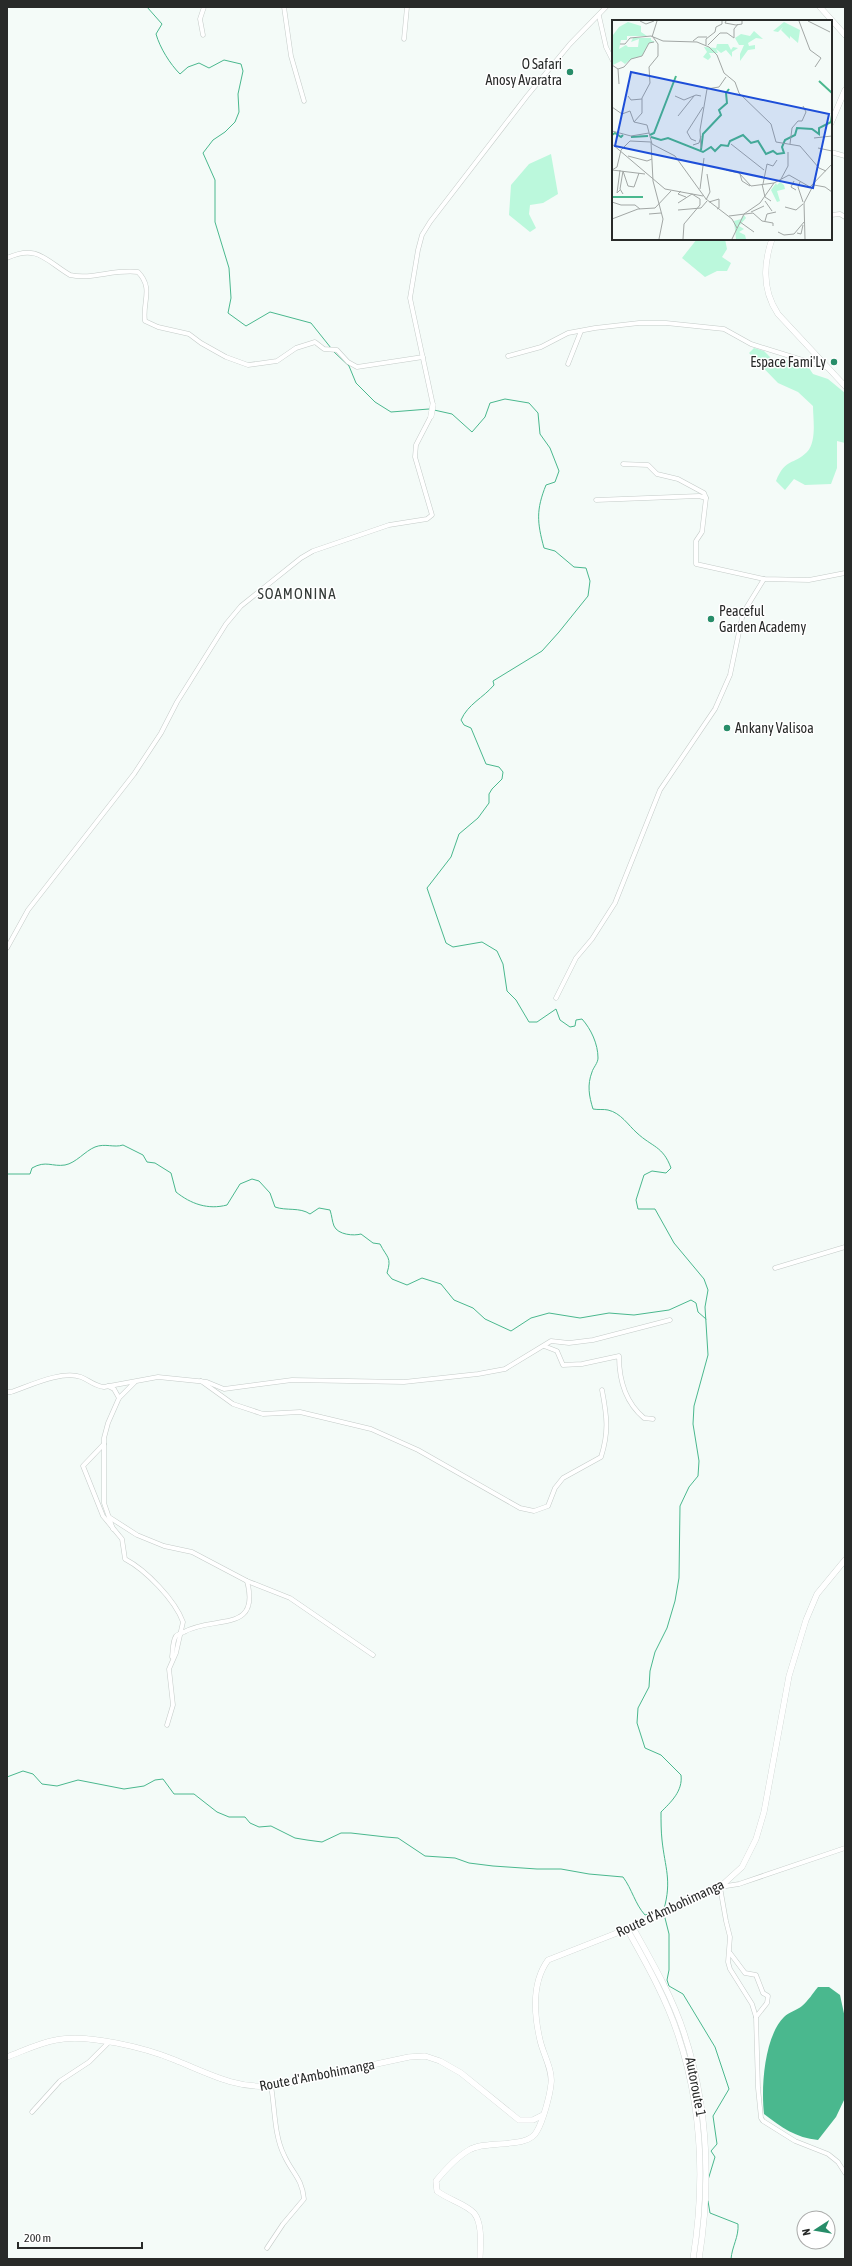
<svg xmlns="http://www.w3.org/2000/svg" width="852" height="2266" font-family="'Asap Condensed',sans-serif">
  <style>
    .green { fill: #bbf8dc }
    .water { fill: #4ab88e }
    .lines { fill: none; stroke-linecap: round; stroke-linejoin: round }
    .stream { stroke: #4ab88e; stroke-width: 1 }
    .street-casing { stroke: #c4cbc8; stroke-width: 5 }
    .secondary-casing { stroke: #c4cbc8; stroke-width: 6 }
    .street { stroke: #fff; stroke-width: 4 }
    .secondary { stroke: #fff; stroke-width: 5.5 }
    .poi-dot { fill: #278d69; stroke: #fff; stroke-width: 1.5 }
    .labels { text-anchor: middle; stroke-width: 3; stroke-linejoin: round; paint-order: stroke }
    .poi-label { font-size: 14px; fill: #282a29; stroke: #fff; text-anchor: end }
    .street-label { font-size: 14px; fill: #282a29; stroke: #fff }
    .neighbourhood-label { font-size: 15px; letter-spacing: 1px; fill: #353b38; stroke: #fff }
    .inset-river { fill: none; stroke: #4ab88e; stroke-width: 2 }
    .inset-road { fill: none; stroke: #a2a7a5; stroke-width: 1 }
    .view { fill: #1d4ed8; fill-opacity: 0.15; stroke: #1d4ed8; stroke-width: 2 }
    .inset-edge { fill: none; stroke: #282a29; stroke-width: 2 }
  </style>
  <rect width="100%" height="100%" fill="#f4fbf8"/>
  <g class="green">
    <polygon points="551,154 558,194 543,203 530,205 529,214 536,228 530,232 509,215 511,185 529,164"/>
    <polygon points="697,239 725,239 727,249 722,257 731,263 727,271 717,271 705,277 682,258"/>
    <path d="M754,348l10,3 8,8 16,1 21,8 4,6 15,5 17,14v50l-8,-2v27l-6,16 -26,1 -11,-6 -9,11 -9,-9c10,-24 17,-15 31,-29 10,-11 6,-33 6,-46l-15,-14 -20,-9 -29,-30z"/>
  </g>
  <path class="water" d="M818,1987h11l11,8 5,23v80l-9,19 -18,23c-22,-2 -37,-13 -54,-26 -3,-26 0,-77 20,-97 5,-5 13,-7 18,-11 6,-5 11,-13 16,-19z"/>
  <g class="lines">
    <g class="stream">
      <path d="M147,7l15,17 -6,10c4,14 14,30 24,40l8,-7 11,-4 10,5 15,-8 17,4 2,7 -5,23 1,18 -4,10 -10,10 -12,8 -10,13 12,27v42l14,46 2,30 -3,15 18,13 24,-14 41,11 20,25"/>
      <polyline points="334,352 349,366 356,383 375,402 391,412 429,409"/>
      <path d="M434,410l18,4 20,18 13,-15 5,-14 15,-4 24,4 9,10 2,21 10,14 9,23 -4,11 -9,3c-10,25 -9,37 -2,63l11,3 19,16 12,1 4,13 -2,15 -29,36 -17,19 -49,30 1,4c-11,13 -26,19 -33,35l3,5 7,3 15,36 13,3 4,5 -1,7 -10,10 -3,5v9l-11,15 -19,16 -8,23 -24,31 19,55 7,4 29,-5 15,9 6,13 4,27 9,9 13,22h8l19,-13 4,11 10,7 5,-1 1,-6 6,-1c9,10 16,25 16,39 0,5 -5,10 -6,14 -5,13 -3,24 1,37 5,1 11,0 15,1 13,3 20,15 29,23 15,14 26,13 34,35l-5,5 -14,-2 -8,4 -8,25 2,9h17l19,34 30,36 4,11 -3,17 3,48 -14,51 -1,18 6,37 -1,15 -9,11 -9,19 -1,72 -4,23 -8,27 -12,24 -5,19 -1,16 -11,21 -1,15 8,25 16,7 20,20c2,16 -10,27 -20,37 0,9 0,19 1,28 3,28 10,40 2,69"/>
      <path d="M7,1174h23l2,-6c14,-8 20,-1 33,-3 11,-2 20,-14 30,-18 10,-4 19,1 28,-2l20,10 4,7 8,1 16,10 5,19c15,12 32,18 51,13l13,-21 12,-5 7,2 11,12 5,14c11,4 25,0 35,7l9,-6 11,2c2,6 2,11 4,16 4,9 20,10 27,8l12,9 7,1c7,14 12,13 7,29l5,6 15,6 15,-7 19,6 13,16 19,8 12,11 26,12 20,-13 18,-5 31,5 29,-5 25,2 35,-5 22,-10 5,3 2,9 8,7"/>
      <path d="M7,1777l16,-6 10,3 9,10 15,2 21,-6 46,9 20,-3 11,-6 8,-1 11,15h20l23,18 12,5h16l5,6 9,4 12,-1 24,12 12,2 15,2 19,-9h10l35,4 12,1 27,18 30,2 14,5 24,3 44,3h24l28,5 34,3c9,12 12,27 22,38l19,-6"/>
      <polyline points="664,1914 669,1934 669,1970 667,1980 669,1986 683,1994 715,2047 729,2089 713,2116 717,2144 711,2151 715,2157 708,2180"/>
      <path d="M708,2201l2,12 28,11c1,13 -6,22 -7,35"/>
    </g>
    <defs>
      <g id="street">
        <polyline points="284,7 291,56 304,101"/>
        <polyline points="599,16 606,47 613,61"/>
        <polyline points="203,35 200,19 204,7"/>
        <polyline points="404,39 407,7"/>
        <polyline points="831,152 845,156"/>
        <polyline points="831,215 840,214 845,217"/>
        <path d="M7,258c30,-14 38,2 63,17 22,5 43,-6 68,-3 16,16 4,31 7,49l13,6 31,7 12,9 25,14 22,8 29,-4 19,-13 19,-6 9,7 13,1 11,12 9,5 66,-10"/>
        <polyline points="508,356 541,347 568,333 595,328 639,323 666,323 724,329 751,344 828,368"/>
        <polyline points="568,364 581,331"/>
        <polyline points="433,405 410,298 418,250 422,235 430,222 527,96 570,44 606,7"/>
        <polyline points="623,464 648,465 657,474 678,479 704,493 706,498 702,532 696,541 696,564 764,579 809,580 845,573"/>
        <polyline points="596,500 699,496 706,498"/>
        <polyline points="7,948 28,910 134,774 161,733 177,702 226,624 241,606 301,558 313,551 389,525 427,519 432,515 415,457 416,445 431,416"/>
        <polyline points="556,998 576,958 592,939 615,903 660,790 715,709 730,675 743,613 764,579"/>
        <polyline points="775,1268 845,1247"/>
        <path d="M544,1346l13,5 6,14 19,-1 37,-8c0,23 6,46 25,62l9,1"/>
        <path d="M201,1381l32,23 30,10 37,-2 71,17 47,21 102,58 14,3 14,-5 7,-18 8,-10 38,-21c8,-25 6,-41 1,-67"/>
        <polyline points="108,1386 114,1389 119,1398 108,1423 104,1438 104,1503 113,1529"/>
        <path d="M7,1392h4c18,-6 51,-22 70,-15 8,3 13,9 23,10l54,-10 49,5 17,7 68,-9 112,2 74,-8 27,-5 46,-28 18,2 24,-3 77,-20"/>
        <polyline points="119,1398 135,1382"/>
        <path d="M104,1444l-21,22 20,50 19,23 3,20c21,11 50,41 58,63l-7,31 -7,16 4,36 -6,20"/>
        <polyline points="109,1517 137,1535 164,1546 192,1552 247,1581 290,1598 373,1655"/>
        <path d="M172,1657c1,-6 0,-15 4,-21 2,-2 5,-3 8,-4 29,-17 77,2 63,-51"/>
        <polyline points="845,1848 739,1884 720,1887 726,1921 730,1937 728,1962 730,1969 752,2004 756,2017 758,2088 761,2118 763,2121 795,2141 828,2154 838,2162 845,2173"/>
        <polyline points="730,1953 745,1973 756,1975 763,1993 768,1996 767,2003 756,2017"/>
        <polyline points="32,2112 60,2081 89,2062 109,2042"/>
        <path d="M267,2248l16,-24 21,-25c-2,-21 -12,-26 -20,-44 -10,-20 -9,-47 -13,-69"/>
      </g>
      <g id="secondary">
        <polyline points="820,7 845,35"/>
        <polyline points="831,123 845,90"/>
        <path d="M772,239c-9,26 -10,51 6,75l67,72"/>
        <polyline points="431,416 433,405"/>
        <path d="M632,1926c19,34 40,70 52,107 24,73 27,151 15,226"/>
        <path d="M627,1929c19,34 39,69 51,106 24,72 27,149 15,224"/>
        <path d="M7,2057c16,-6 32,-14 49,-17 30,-7 90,8 119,20 34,14 61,29 99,26l135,-29 16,-1 15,5 21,12 58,47h14l10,-5"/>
        <path d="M480,2259c0,-13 3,-35 -6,-46 -8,-9 -27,-14 -37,-22l-1,-10c9,-11 21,-24 33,-31 18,-11 59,0 68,-19 6,-10 13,-36 14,-47 2,-14 -8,-30 -11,-44 -6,-26 -8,-58 8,-80l79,-31 93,-42 22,-20 14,-28 8,-27 25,-136 17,-56 11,-26 28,-34"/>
      </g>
    </defs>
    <use href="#street" class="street-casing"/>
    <use href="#secondary" class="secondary-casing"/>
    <use href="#street" class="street"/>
    <use href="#secondary" class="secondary"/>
  </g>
  <g class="poi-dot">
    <circle cx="570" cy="72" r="4"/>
    <circle cx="834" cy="362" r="4"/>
    <circle cx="711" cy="619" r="4"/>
    <circle cx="727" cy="728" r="4"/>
  </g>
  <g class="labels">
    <g class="poi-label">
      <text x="562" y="69">O Safari<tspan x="562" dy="16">Anosy Avaratra</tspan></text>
      <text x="826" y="367">Espace Fami'Ly</text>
      <text x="719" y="616" text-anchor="start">Peaceful<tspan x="719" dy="16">Garden Academy</tspan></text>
      <text x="735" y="733" text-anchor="start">Ankany Valisoa</text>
    </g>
    <g class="street-label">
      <text transform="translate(670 1908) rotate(-25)" y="5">Route d'Ambohimanga</text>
      <text transform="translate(317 2075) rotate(-11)" y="5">Route d'Ambohimanga</text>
      <text transform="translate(696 2087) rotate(79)" y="5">Autoroute 1</text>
    </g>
    <g class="neighbourhood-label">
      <text x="297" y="599">SOAMONINA</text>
    </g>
  </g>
  <g transform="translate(612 20)">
    <rect width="220" height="220" fill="#f4fbf8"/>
    <path d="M16,2l13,4v6l6,4h-20v4h-6l-2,9 7,-4 2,2h10l1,-8 -8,3 2,-4h18v2l4,2 -6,1 -7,13 -11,3 -6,5 -4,-3 -8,4 -1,-1v-35l1,6 6,-8zM172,2l16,8 -2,13 -8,-7v3l-9,-9 2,-3 -5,5 -5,-1zM142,11l9,8 -7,-1 -8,5 1,3 6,-1v4l-7,1 -8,11v-7l4,-9h-5l-4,-7 6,-4 9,2zM105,24h11l3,6 2,-3 5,1 -6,4v5l-6,-7 -5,3 -5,-4 2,4h-9l2,4 -3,3 -5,-3 4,-5 -3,-5 12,1zM168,162l4,3 1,4 -8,2 3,10 -3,1 -6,-12 5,-7 1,2zM132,195l2,3 -7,8 5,3 -5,3 6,3 1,4h-10l-2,-18 7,-2z" fill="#bbf8dc"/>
    <path class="inset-river" d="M207,61l13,12M0,115l3,-2 6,4 2,-2M38,115l4,-2 22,-57M19,117l17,-1M39,117l10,3 7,-2 35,14 8,-5 4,4 6,-6 7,1 2,-5 13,-6 8,8 7,-2 8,13 7,-3 4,3 7,-1 -2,-6 3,-7 10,-5 2,-7 15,1 7,5v-6l12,-6 1,-7M89,130l2,-16 18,-19 -2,-5 8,-7 -1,-10 3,-4M0,177h31"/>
    <path class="inset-road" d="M28,1l6,3 8,-3M114,1l-1,2 11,2 6,-1v-3M187,1l11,29 11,8 -6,9M196,1l22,11M40,17l5,-16M122,18v-9l4,-5M81,21l5,-4h9M8,24h5l5,-6 21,-2 12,5 34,1 12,5 8,8 7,18 11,9 4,11 32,31 5,18 24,4 19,22 7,3M94,25v-6l9,-7 1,-5 6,-3v-3M96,25l12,-12h7l7,5M0,45l6,4 6,-2 7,-8 11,-3 7,-13 5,-1M6,49l1,15M16,76l3,4 11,-1M63,76l9,4 12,-5 5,1M0,87l10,7 8,-3 4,11M66,96l16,-20M22,102l13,3 5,19 23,12 31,43 26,20 5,9M22,102l8,-9v-15l8,-15 -1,-16 9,-11v-12l-5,-7M0,111l19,5 18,-3M202,118l18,-2M84,121l-5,-2 -4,-7 16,-25M0,124l53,45 38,7M119,124l33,26M178,124l2,-16 6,-7h4l4,-9 -3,-6M81,125l6,-2 2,-7M89,128l-1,-18 7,-41 12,-2 7,-10M206,128l14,3M16,136l19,5 5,-2M0,150l5,-3 4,-17 9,-9 21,1 2,39 10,38 -4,20M0,150l33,4M8,150l-3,23 3,-3M114,150l13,3 12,13 23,-3M11,151l5,15 6,1 5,-14M11,151l-3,18 3,5M128,154l2,7 8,5M169,159l7,-13v-14M182,161l-3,6 5,3M188,162l-2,5 5,15M150,164l3,13 6,4M151,164l4,-20 6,2 4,-6M202,165l11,2 7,5M88,169l4,-31M69,171l-3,3 8,3M94,180l4,-8 -3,-18M153,181l7,10M0,182l9,3h14l5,4M97,182l10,-3v9l-2,1M66,183l14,-9M173,187l11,3 7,-6M66,190l23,-2 6,-7M139,192l13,-6M37,194l12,-1M117,196l24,-3 9,8 11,2v3M0,199l26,-10 17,-1 16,-17M153,201l2,-7 9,-2M128,202l14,10M166,212l6,3 10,-1 10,-12M185,213l4,1 2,-9M71,219l1,-15 16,-19v-6l-8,-5M120,219l12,-25 16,-11 14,-20 15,-8 21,12 22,-23M193,219l-1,-36 10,-19"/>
    <path class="view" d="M19,52l198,42 -16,74 -198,-42z"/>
    <rect width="220" height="220" class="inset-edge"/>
  </g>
  <rect width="852" height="2266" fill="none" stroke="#282a29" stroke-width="16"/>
  <g transform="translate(816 2230) rotate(258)"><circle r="19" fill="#ffffff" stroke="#a9aaa9"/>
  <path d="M0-3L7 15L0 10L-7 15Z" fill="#278d69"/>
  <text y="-6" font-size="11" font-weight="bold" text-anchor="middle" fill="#282a29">N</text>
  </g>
  <path d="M18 2242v6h124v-6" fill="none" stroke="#282a29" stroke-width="2"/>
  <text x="24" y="2242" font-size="12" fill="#282a29" stroke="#ffffff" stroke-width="3" paint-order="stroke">200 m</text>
</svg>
